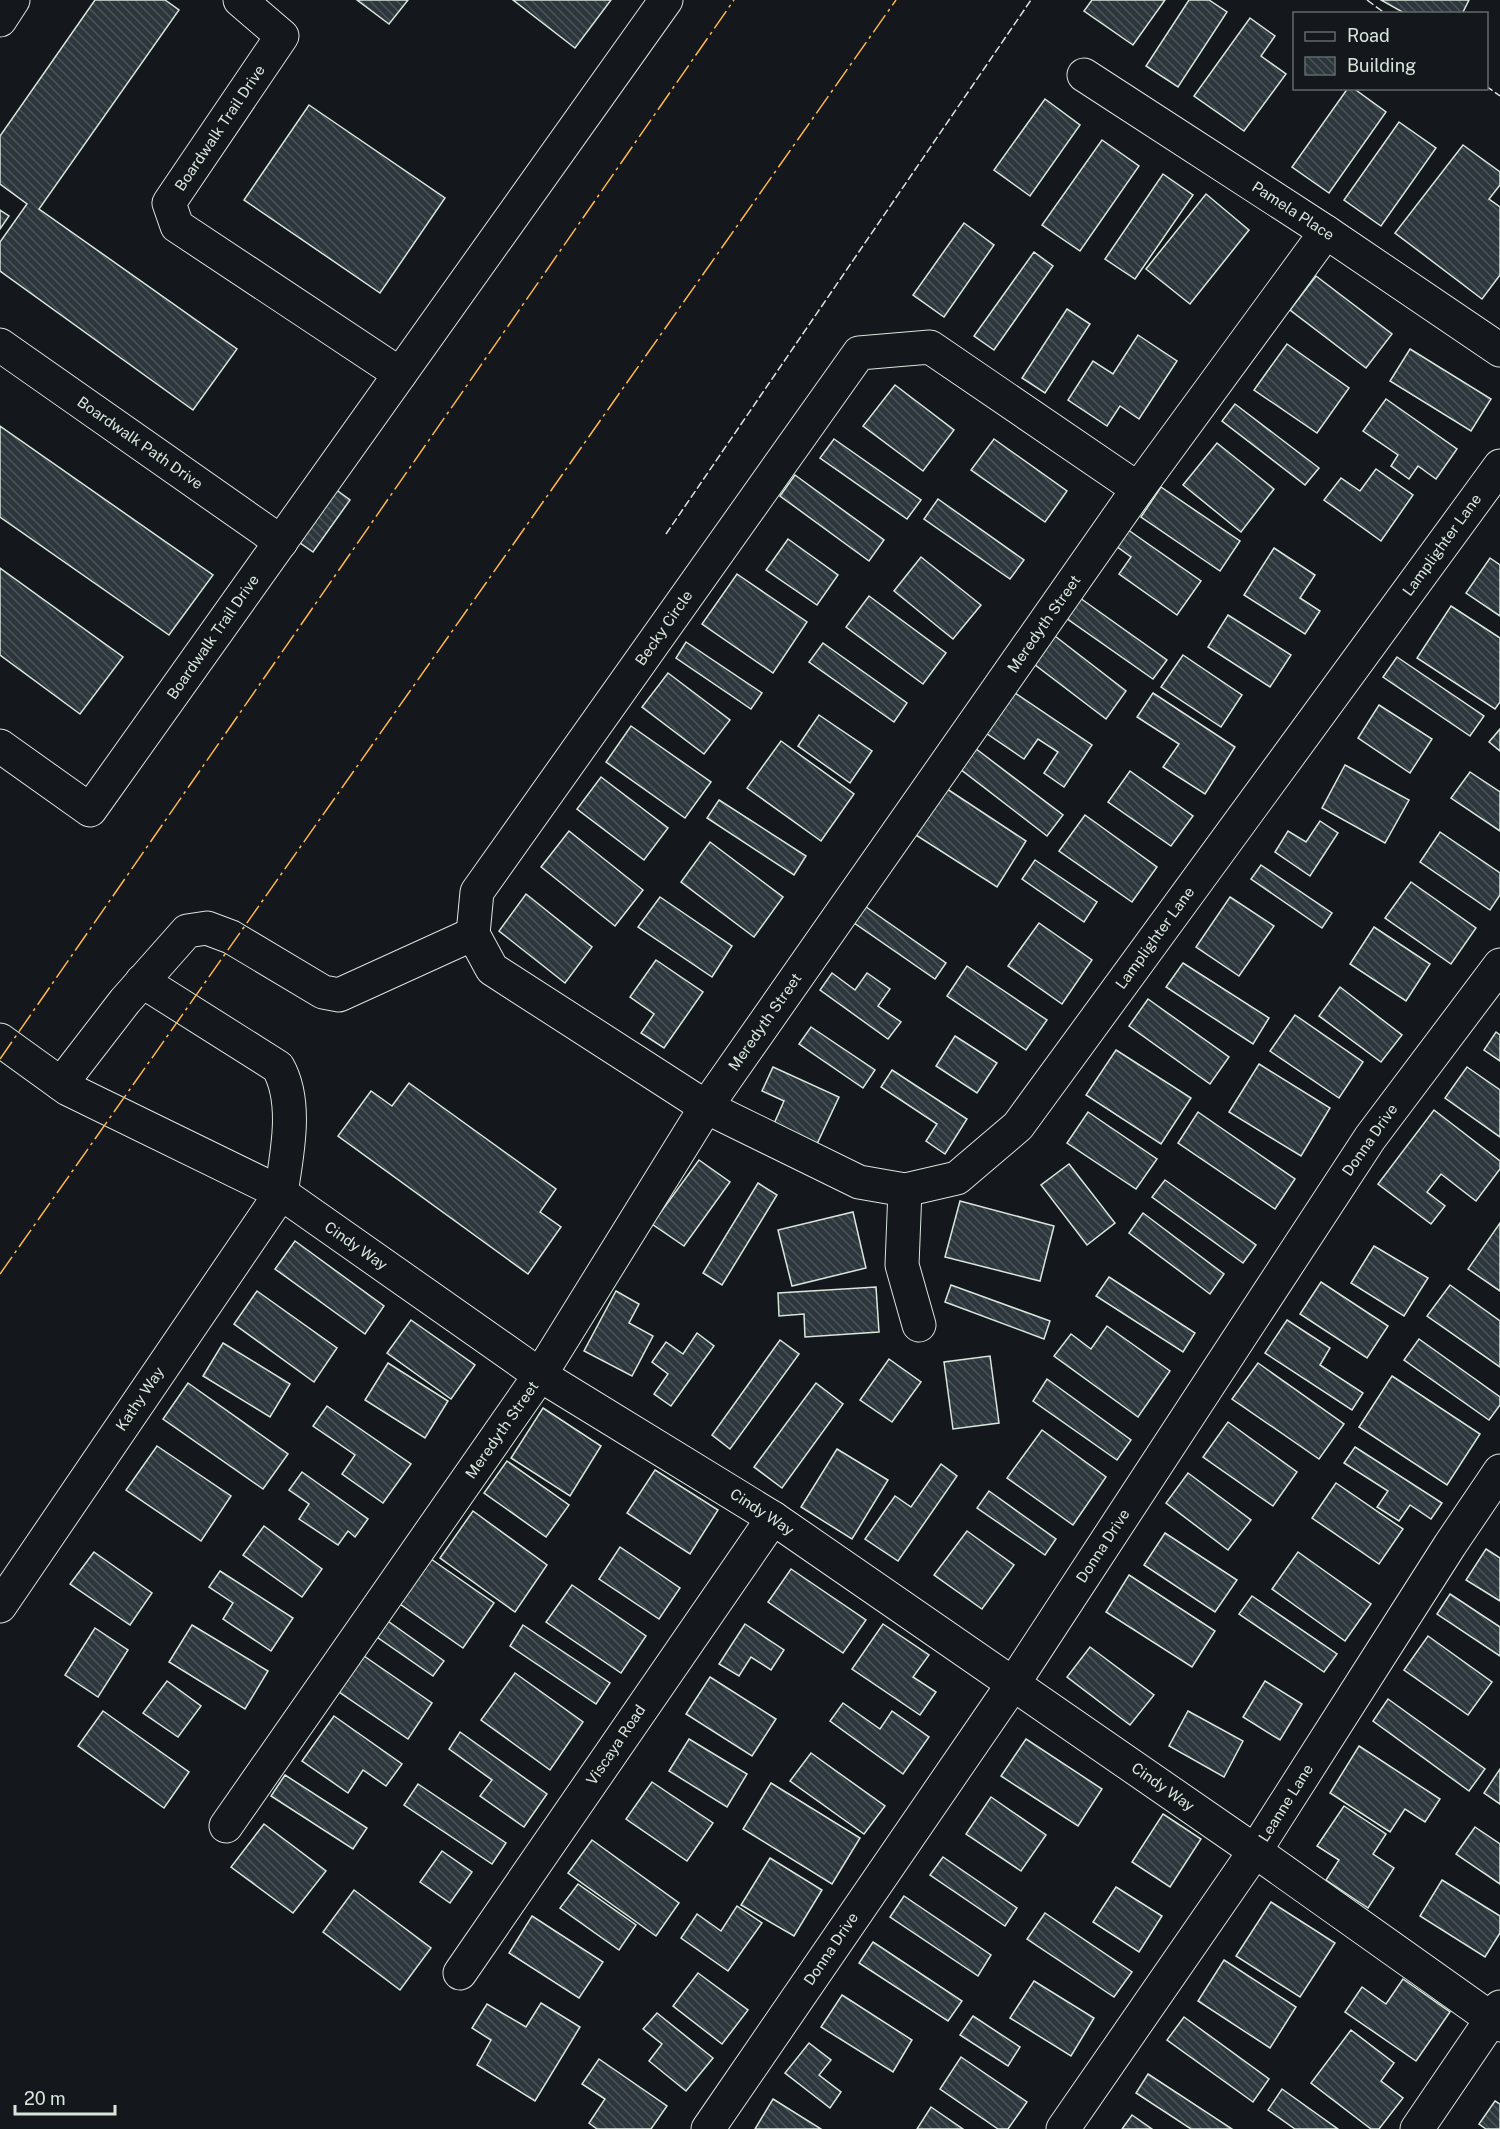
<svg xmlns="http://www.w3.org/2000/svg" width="1500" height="2129" font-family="'Public Sans',sans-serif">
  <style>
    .building { fill: url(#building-back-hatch); stroke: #d8e6dc; stroke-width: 1.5 }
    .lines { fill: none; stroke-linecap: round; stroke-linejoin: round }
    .minor-casing { stroke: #d8e6dc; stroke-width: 35 }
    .minor { stroke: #14181c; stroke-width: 33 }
    .fence { stroke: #d8e6dc; stroke-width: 1.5; stroke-dasharray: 8 3; stroke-linecap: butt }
    .power { stroke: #ffb74d; stroke-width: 1.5; stroke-dasharray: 21 4.5 3 4.5; stroke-linecap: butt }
    .labels { text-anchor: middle; stroke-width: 4.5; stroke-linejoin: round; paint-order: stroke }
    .street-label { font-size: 15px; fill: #d8e6dc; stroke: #14181c }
  </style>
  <defs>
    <pattern id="building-back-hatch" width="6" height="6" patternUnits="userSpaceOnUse" patternTransform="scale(1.5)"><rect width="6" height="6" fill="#2c363c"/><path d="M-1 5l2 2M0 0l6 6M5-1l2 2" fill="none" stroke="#4a5358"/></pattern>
  </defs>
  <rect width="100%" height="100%" fill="#14181c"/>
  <g class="building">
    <polygon points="95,0 165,0 179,10 39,209 237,349 193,410 0,271 0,242 27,204 0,184 0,136"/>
    <polygon points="357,0 408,0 389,24"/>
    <polygon points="513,0 611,0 575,48"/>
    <polygon points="1092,0 1165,0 1133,45 1084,11"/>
    <polygon points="1189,0 1209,0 1227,12 1178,87 1146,66"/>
    <polygon points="1381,0 1469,0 1462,14 1406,14"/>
    <polygon points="1250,18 1275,36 1261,56 1286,74 1244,131 1194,96"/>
    <polygon points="1348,88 1353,88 1386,112 1329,193 1292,167"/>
    <polygon points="1045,99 1080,125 1030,196 994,170"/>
    <polygon points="309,105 445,198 380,293 244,200"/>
    <polygon points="1399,122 1436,148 1381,226 1344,200"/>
    <polygon points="1102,140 1139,166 1080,251 1042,225"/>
    <polygon points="1463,145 1500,172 1500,185 1489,199 1500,207 1500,275 1482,299 1395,233"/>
    <polygon points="1163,174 1193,195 1135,279 1105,259"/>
    <polygon points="1206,194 1249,230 1190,304 1146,269"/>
    <polygon points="0,210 9,216 0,229"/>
    <polygon points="964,223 994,245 944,317 913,295"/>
    <polygon points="1034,252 1053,266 994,350 974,336"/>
    <polygon points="1316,276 1392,334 1366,368 1290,310"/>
    <polygon points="1067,309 1090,324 1045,393 1022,378"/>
    <polygon points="1138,335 1177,361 1139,419 1120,406 1107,426 1068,400 1093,361 1113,374"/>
    <polygon points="1287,344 1349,388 1317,433 1254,390"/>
    <polygon points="1410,349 1491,399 1471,431 1390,381"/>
    <polygon points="895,385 954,430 923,471 863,426"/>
    <polygon points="1386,399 1457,449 1436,479 1418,466 1409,479 1391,466 1398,455 1363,431"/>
    <polygon points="1235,404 1319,468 1305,485 1222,421"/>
    <polygon points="0,426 213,575 169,635 0,517"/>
    <polygon points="834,439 921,500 907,519 820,458"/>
    <polygon points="994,439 1067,491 1045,522 971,470"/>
    <polygon points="1217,443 1274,489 1241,532 1183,485"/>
    <polygon points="1376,469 1413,495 1381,541 1324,500 1341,478 1360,491"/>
    <polygon points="795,475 884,540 869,561 780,496"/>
    <polygon points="331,486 350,500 313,552 293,538"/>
    <polygon points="1161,487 1240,541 1220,571 1141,517"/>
    <polygon points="938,499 1024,560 1010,579 924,519"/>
    <polygon points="1124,527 1201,581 1177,615 1119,574 1131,557 1112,543"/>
    <polygon points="788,539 838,575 817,605 766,570"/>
    <polygon points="1274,548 1315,575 1300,598 1320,611 1305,634 1244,595"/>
    <polygon points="921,557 981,605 953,639 894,591"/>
    <polygon points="1490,558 1500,565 1500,616 1466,593"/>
    <polygon points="0,568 123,657 80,714 0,655"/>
    <polygon points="737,574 807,622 773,673 702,624"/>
    <polygon points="869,596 946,653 923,684 846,627"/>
    <polygon points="1080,598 1167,660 1153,679 1066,618"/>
    <polygon points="1451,606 1500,638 1500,702 1495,709 1417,658"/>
    <polygon points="1228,615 1291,655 1270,687 1208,647"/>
    <polygon points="1051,633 1126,691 1106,719 1030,661"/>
    <polygon points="686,642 762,693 751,709 676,658"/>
    <polygon points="823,643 907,703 894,722 809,662"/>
    <polygon points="1183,655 1242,695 1221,727 1161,687"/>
    <polygon points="1397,657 1484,716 1470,736 1383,677"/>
    <polygon points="668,673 730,720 704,754 642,707"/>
    <polygon points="1012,691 1092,745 1064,787 1044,773 1058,752 1038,739 1024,759 983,731"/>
    <polygon points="1153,693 1235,747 1205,794 1163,767 1179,744 1137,717"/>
    <polygon points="1379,705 1432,739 1410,773 1358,738"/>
    <polygon points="819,715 872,751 850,783 798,746"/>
    <polygon points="631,726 711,782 685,818 606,762"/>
    <polygon points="1500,729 1500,751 1489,742"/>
    <polygon points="781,741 854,794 821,841 747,788"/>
    <polygon points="967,742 1063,815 1047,836 951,762"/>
    <polygon points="1345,765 1409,800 1385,843 1322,808"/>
    <polygon points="1130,771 1193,816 1171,846 1108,802"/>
    <polygon points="1470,772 1500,792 1500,831 1451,798"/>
    <polygon points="601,777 668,828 644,860 577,809"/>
    <polygon points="938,783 1026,841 997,887 908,830"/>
    <polygon points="719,800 806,856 794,875 707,818"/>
    <polygon points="1085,815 1157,867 1132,902 1059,851"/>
    <polygon points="1320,821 1338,833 1310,876 1275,852 1288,831 1306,842"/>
    <polygon points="569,831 643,890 615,926 541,867"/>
    <polygon points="1440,832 1500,873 1500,895 1490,910 1420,862"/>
    <polygon points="710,842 783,897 754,937 681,882"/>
    <polygon points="1035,860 1097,902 1084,922 1022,879"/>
    <polygon points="1261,865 1332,913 1322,928 1251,879"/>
    <polygon points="1411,882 1476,928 1451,964 1385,918"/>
    <polygon points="526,894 592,947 565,983 499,931"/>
    <polygon points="660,897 732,946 712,977 638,927"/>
    <polygon points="1230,897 1274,926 1239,976 1196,947"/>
    <polygon points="859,902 946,963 935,979 847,918"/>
    <polygon points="1039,923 1092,960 1062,1004 1008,966"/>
    <polygon points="1374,927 1430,964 1406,1001 1350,964"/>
    <polygon points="656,960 703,992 664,1048 641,1033 654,1014 630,997"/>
    <polygon points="1183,963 1269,1018 1253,1044 1166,987"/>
    <polygon points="967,966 1047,1020 1026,1050 947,996"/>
    <polygon points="832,973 855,990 867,973 890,989 878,1006 901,1022 888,1039 820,990"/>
    <polygon points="1340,987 1402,1035 1381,1062 1319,1016"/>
    <polygon points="1148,999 1229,1057 1210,1084 1129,1026"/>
    <polygon points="1295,1015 1363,1062 1339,1098 1270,1051"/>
    <polygon points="811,1027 875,1070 863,1088 799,1044"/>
    <polygon points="1496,1032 1500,1035 1500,1061 1484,1050"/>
    <polygon points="955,1036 997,1063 977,1093 936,1066"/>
    <polygon points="1116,1050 1191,1098 1161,1144 1086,1095"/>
    <polygon points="1259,1064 1330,1108 1301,1156 1229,1112"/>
    <polygon points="773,1067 839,1097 816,1146 773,1126 784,1101 762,1091"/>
    <polygon points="1467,1067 1500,1090 1500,1137 1445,1098"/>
    <polygon points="892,1070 967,1119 945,1154 926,1141 937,1124 881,1087"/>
    <polygon points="409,1083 556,1189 540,1212 561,1227 528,1274 338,1136 371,1091 392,1106"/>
    <polygon points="1434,1110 1500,1161 1500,1169 1476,1201 1441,1174 1427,1192 1445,1206 1431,1224 1378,1184"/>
    <polygon points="1088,1112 1157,1159 1136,1189 1067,1143"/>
    <polygon points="1198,1112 1295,1179 1275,1209 1178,1143"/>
    <polygon points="699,1160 730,1182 684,1246 652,1224"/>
    <polygon points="1069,1164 1115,1223 1087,1245 1041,1185"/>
    <polygon points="1165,1180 1256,1245 1243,1263 1152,1197"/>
    <polygon points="758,1183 777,1195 722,1285 703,1273"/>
    <polygon points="960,1201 1054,1226 1040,1281 945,1257"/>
    <polygon points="853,1212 866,1268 792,1286 778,1230"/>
    <polygon points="1143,1213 1224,1274 1210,1294 1129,1233"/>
    <polygon points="1500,1223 1500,1291 1468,1269"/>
    <polygon points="295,1241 384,1306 365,1334 275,1269"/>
    <polygon points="1374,1246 1428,1278 1404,1316 1351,1283"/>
    <polygon points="1109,1277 1195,1333 1183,1352 1096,1296"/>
    <polygon points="1321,1282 1388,1326 1367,1358 1300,1314"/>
    <polygon points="951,1285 1050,1321 1044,1339 945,1302"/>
    <polygon points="1450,1285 1500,1321 1500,1367 1427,1316"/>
    <polygon points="876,1287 879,1332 805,1337 804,1314 779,1316 778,1293"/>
    <polygon points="257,1291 337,1348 314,1382 234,1324"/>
    <polygon points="616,1291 639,1304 629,1323 653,1336 632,1376 584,1351"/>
    <polygon points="411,1320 475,1365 451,1399 387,1353"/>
    <polygon points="1287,1320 1330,1348 1320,1365 1363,1393 1352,1410 1265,1353"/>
    <polygon points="1107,1326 1170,1371 1138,1417 1054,1356 1071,1334 1091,1349"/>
    <polygon points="697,1333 714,1346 671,1406 654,1394 668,1374 652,1362 666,1342 683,1354"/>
    <polygon points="1419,1339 1500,1397 1500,1405 1489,1420 1404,1360"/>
    <polygon points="780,1340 799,1354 730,1449 712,1435"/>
    <polygon points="223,1343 290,1384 270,1417 203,1376"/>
    <polygon points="990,1356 999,1423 953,1429 944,1362"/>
    <polygon points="889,1359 921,1382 892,1422 860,1400"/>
    <polygon points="388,1363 448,1401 425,1438 365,1400"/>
    <polygon points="1258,1363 1344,1424 1319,1459 1232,1399"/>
    <polygon points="1392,1376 1480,1434 1447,1485 1359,1427"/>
    <polygon points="1047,1379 1131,1440 1117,1460 1033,1401"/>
    <polygon points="188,1383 288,1454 263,1489 163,1419"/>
    <polygon points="816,1383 843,1404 782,1488 754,1467"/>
    <polygon points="327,1406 411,1464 383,1503 342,1474 355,1455 313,1426"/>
    <polygon points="543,1408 601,1446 570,1496 511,1458"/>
    <polygon points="1228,1422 1297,1472 1273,1506 1203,1457"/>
    <polygon points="1042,1430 1106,1477 1073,1525 1007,1478"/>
    <polygon points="157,1446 231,1496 201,1541 126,1490"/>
    <polygon points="1355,1447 1442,1503 1431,1519 1410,1505 1399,1521 1377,1507 1388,1491 1344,1463"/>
    <polygon points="837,1449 888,1480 852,1539 801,1507"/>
    <polygon points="507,1461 569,1505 546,1537 484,1493"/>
    <polygon points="941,1464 957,1476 898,1561 865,1539 895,1496 911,1507"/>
    <polygon points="655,1470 718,1510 690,1554 627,1513"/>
    <polygon points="302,1472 368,1519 355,1537 348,1531 338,1545 299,1519 309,1504 289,1490"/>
    <polygon points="1188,1473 1251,1520 1228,1550 1166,1503"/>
    <polygon points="1336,1483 1403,1529 1379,1564 1312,1518"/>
    <polygon points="989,1491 1056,1539 1045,1555 977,1508"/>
    <polygon points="473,1511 547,1565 515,1612 440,1558"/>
    <polygon points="264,1526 322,1569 302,1597 243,1555"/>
    <polygon points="967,1531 1014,1565 982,1609 934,1575"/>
    <polygon points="1165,1533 1237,1580 1215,1612 1144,1565"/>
    <polygon points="620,1547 680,1588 659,1619 599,1579"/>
    <polygon points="1486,1549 1500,1558 1500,1601 1466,1580"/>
    <polygon points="94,1552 152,1593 130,1625 70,1584"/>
    <polygon points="1298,1552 1371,1604 1345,1641 1272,1589"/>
    <polygon points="431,1559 494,1603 463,1648 400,1604"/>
    <polygon points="791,1569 866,1620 843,1653 768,1602"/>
    <polygon points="220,1571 293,1618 271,1651 223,1619 233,1603 209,1587"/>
    <polygon points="1129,1575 1215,1631 1192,1667 1106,1612"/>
    <polygon points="572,1585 646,1636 621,1673 546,1622"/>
    <polygon points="1450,1594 1500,1627 1500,1656 1437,1614"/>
    <polygon points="1252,1596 1337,1654 1324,1672 1239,1614"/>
    <polygon points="385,1619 444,1661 433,1676 374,1635"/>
    <polygon points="745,1624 784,1650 771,1670 751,1657 739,1676 719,1664"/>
    <polygon points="883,1624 929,1655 913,1677 936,1692 920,1715 852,1669"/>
    <polygon points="192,1625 268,1671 245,1709 169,1662"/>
    <polygon points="523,1625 610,1683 596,1704 510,1646"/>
    <polygon points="95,1628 128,1650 98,1697 65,1675"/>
    <polygon points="1428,1636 1492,1682 1468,1715 1404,1670"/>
    <polygon points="1090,1647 1154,1695 1130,1725 1067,1677"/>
    <polygon points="364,1656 432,1703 408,1739 339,1692"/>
    <polygon points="515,1673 583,1722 550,1770 481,1720"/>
    <polygon points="710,1677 776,1719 752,1756 686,1714"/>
    <polygon points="167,1681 201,1706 178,1737 143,1713"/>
    <polygon points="1265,1681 1302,1704 1280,1740 1243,1717"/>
    <polygon points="1388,1699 1485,1769 1469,1791 1373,1721"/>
    <polygon points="843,1703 880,1729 892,1711 929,1737 903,1774 830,1721"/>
    <polygon points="103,1711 189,1772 164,1808 78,1746"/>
    <polygon points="1188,1711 1243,1741 1224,1777 1169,1746"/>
    <polygon points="334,1716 402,1764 386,1786 363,1770 348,1793 302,1761"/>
    <polygon points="460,1732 547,1794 524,1827 480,1796 492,1780 449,1749"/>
    <polygon points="689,1739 747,1774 727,1807 669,1771"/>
    <polygon points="1026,1739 1102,1789 1078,1826 1001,1776"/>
    <polygon points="1359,1746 1440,1799 1425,1822 1405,1809 1390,1832 1330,1793"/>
    <polygon points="811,1753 885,1806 864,1834 790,1781"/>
    <polygon points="1500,1769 1500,1804 1484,1793"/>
    <polygon points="285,1775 367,1828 353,1849 271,1796"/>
    <polygon points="652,1782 713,1823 687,1861 626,1819"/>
    <polygon points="771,1783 860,1838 832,1884 743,1829"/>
    <polygon points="418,1784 506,1843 492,1864 404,1805"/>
    <polygon points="991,1797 1046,1835 1021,1871 966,1834"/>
    <polygon points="1344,1806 1386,1834 1373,1854 1394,1868 1368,1908 1326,1880 1339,1860 1317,1846"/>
    <polygon points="1163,1814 1201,1839 1170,1887 1132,1862"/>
    <polygon points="264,1824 326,1871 293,1913 231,1867"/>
    <polygon points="1475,1827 1500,1844 1500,1884 1456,1854"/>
    <polygon points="592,1840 679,1903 656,1936 568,1873"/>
    <polygon points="442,1851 472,1872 450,1903 420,1882"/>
    <polygon points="943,1857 1017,1908 1005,1926 930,1875"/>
    <polygon points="770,1858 822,1890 794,1936 741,1905"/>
    <polygon points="1442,1880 1500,1916 1500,1933 1485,1957 1420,1916"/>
    <polygon points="578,1884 636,1925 619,1950 560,1908"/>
    <polygon points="1116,1887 1162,1916 1139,1952 1093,1922"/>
    <polygon points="354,1890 431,1948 400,1990 323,1932"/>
    <polygon points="904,1896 991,1955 978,1976 890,1917"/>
    <polygon points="1271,1902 1335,1943 1300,1997 1236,1956"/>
    <polygon points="737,1906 762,1923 728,1971 681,1938 697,1914 721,1931"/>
    <polygon points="1045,1913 1132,1972 1114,1997 1027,1939"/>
    <polygon points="532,1916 603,1962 579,1998 509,1953"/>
    <polygon points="873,1942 962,2001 948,2021 859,1963"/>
    <polygon points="1224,1960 1296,2007 1270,2048 1198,2001"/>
    <polygon points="698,1973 748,2010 722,2044 673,2006"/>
    <polygon points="1403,1979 1450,2012 1416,2061 1345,2012 1362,1987 1386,2004"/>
    <polygon points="1034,1981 1094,2018 1071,2056 1010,2018"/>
    <polygon points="842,1995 912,2040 893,2072 821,2027"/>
    <polygon points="541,2003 580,2027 535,2101 477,2065 491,2040 472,2028 487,2004 526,2027"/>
    <polygon points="657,2013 713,2058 686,2091 649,2061 662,2044 643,2029"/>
    <polygon points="973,2016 1020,2047 1008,2066 960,2035"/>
    <polygon points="1184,2017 1269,2079 1253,2102 1167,2040"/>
    <polygon points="1351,2030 1394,2063 1381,2081 1403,2098 1379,2129 1371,2129 1311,2083"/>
    <polygon points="809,2043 831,2060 819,2075 841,2092 830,2108 785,2073"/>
    <polygon points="961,2057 1027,2102 1008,2129 998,2129 940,2089"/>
    <polygon points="599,2059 667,2106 651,2129 597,2129 589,2123 605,2099 582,2084"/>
    <polygon points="1148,2074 1232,2129 1191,2129 1136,2093"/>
    <polygon points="1282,2089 1338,2129 1295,2129 1268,2110"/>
    <polygon points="773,2099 821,2129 755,2129"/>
    <polygon points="1495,2101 1500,2104 1500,2129 1486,2129 1479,2124"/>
    <polygon points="931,2107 963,2129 917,2129"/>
    <polygon points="1132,2115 1152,2129 1122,2129"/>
  </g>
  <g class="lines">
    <defs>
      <g id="minor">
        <polyline points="240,0 282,36 169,203 177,226 400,374"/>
        <polyline points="0,20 13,0"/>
        <polyline points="1084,75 1326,232 1500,350"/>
        <polyline points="0,345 281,542"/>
        <polyline points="1138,489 930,347 859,353 477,892 473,934 492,969 706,1107 859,1182 905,1190 957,1178 1018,1126 1500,466"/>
        <polyline points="0,746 90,810 666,0"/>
        <polyline points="0,1040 68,1089 281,1193 540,1375 773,1518 1255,1851 1500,2025"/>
        <polyline points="61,1084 125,1001 187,931 207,928 231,937 323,992 339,995 473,934"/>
        <polyline points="905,1190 902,1265 919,1325"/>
        <path d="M0,1606l281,-413c6,-39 17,-91 -3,-126l-136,-86"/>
        <polyline points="226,1826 540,1375 706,1107 1138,489 1326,232"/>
        <polyline points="460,1973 773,1518"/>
        <polyline points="708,2129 1013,1684 1370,1138 1500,965"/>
        <polyline points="1063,2129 1255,1851 1450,1545 1500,1471"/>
        <polyline points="1417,2129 1500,2007"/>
      </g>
    </defs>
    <use href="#minor" class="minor-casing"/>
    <use href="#minor" class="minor"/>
    <g class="fence">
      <polyline points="1367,0 1386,14"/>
      <polyline points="1486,86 1500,96"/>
      <polyline points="666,534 1031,0"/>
    </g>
    <g class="power">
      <polyline points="0,1059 734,0"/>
      <polyline points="0,1274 896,0"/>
    </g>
  </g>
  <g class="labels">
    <g class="street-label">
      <text transform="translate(220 128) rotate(-56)" y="5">Boardwalk Trail Drive</text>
      <text transform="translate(1293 211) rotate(33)" y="5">Pamela Place</text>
      <text transform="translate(140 443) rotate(35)" y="5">Boardwalk Path Drive</text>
      <text transform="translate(1442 545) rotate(-54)" y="5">Lamplighter Lane</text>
      <text transform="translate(1044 624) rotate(-55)" y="5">Meredyth Street</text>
      <text transform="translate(664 628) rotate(-55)" y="5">Becky Circle</text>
      <text transform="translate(213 637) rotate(-55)" y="5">Boardwalk Trail Drive</text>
      <text transform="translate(1155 938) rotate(-54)" y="5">Lamplighter Lane</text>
      <text transform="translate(765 1022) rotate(-55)" y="5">Meredyth Street</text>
      <text transform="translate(1370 1140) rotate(-55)" y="5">Donna Drive</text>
      <text transform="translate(356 1246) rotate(35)" y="5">Cindy Way</text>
      <text transform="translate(140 1399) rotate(-56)" y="5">Kathy Way</text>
      <text transform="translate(502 1430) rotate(-55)" y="5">Meredyth Street</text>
      <text transform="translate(762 1512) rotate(33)" y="5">Cindy Way</text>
      <text transform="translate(1103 1546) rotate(-57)" y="5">Donna Drive</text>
      <text transform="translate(616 1745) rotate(-56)" y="5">Viscaya Road</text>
      <text transform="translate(1163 1787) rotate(35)" y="5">Cindy Way</text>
      <text transform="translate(1286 1803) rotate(-58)" y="5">Leanne Lane</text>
      <text transform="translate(831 1949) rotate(-56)" y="5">Donna Drive</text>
    </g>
  </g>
  <rect x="1293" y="12" width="195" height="78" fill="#14181c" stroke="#626a69" stroke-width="1.5"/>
  <rect x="1305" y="32" width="30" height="9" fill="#14181c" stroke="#626a69" stroke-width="1.5"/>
  <text x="1347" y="42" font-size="18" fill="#d8e6dc">Road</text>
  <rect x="1305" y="57" width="30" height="18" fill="url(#building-back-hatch)" stroke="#626a69" stroke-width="1.5"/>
  <text x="1347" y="72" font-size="18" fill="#d8e6dc">Building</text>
  <path d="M15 2105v9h100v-9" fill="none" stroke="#d8e6dc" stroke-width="3"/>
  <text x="24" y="2105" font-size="18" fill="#d8e6dc" stroke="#14181c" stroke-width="4.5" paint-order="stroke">20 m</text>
</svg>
